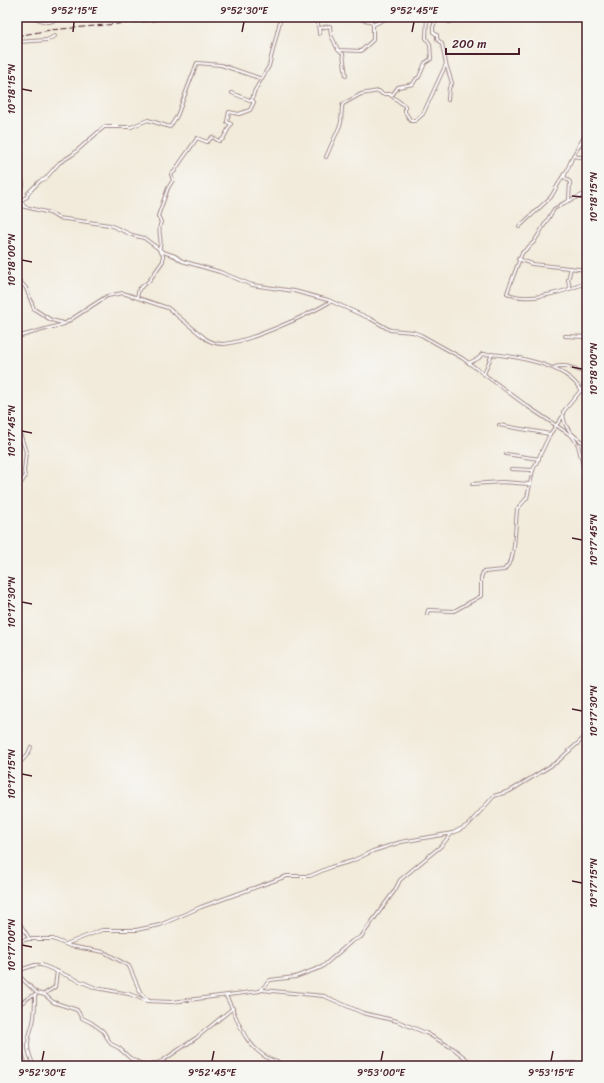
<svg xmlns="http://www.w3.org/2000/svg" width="604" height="1083" font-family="Sriracha,sans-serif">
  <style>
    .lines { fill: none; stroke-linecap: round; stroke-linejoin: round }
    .minor-casing { stroke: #9e8583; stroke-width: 4 }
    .minor { stroke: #fff; stroke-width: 2 }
    .rail { stroke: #4a1f2b; stroke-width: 1; stroke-dasharray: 6 3; stroke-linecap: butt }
    .ticks { fill: none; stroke: #4a1f2b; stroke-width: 1.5 }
    .neatline { fill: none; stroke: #4a1f2b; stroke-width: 1.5 }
    .ticks-label { font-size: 10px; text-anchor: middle; fill: #4a1f2b }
  </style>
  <rect width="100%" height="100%" fill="#f6f6f2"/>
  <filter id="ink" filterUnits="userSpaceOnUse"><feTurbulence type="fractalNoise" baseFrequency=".025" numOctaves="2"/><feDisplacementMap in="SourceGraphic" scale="8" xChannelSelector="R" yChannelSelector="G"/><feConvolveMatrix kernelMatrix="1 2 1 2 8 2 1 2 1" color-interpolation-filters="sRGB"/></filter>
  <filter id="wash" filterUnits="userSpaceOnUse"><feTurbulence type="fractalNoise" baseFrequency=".012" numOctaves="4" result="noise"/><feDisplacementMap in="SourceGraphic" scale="16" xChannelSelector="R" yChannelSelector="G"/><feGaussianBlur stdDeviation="0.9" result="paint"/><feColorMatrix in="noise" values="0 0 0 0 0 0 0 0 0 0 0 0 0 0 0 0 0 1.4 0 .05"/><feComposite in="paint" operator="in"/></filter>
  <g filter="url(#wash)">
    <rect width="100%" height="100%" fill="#f2ebdb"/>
  </g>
  <g filter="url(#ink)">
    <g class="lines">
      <defs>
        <g id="minor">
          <path d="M34,17c9,5 16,8 24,0"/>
          <polyline points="317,17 319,32"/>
          <polyline points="360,17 363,20 371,21 373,25"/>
          <polyline points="427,17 435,22"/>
          <polyline points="444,17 449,22 464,17"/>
          <polyline points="319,34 320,28 330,26 331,35 338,50 361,51 373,40 373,25 389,17"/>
          <polyline points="17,42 47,40 55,36"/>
          <polyline points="339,51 343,54 346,76"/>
          <polyline points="446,64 452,83 449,88 448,100"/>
          <polyline points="232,93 252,101"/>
          <polyline points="389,94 405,106 405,112 411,121 415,121 423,114 446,64 442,44 437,39 437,35 433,32 433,27 437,17"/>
          <polyline points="573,156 587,158"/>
          <polyline points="326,157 341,123 342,107 343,104 361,94 379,91 382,94 393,94 398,87 413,84 416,79 419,77 425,63 431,59 430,44 426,38 427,17"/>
          <polyline points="17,167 21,174 23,185 17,192"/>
          <path d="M587,193l-23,10 -10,6 -20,33 -12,11 -15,40c19,11 61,-2 80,-11"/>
          <polyline points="17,198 21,200 24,206"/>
          <polyline points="21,200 27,197 28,193 40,181 45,179 59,163 72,155 104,127 131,127 148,120 170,127 177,116 197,63 221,65 262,79"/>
          <polyline points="569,200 570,182 564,177 573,156 587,132"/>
          <polyline points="17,205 50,213 58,218 110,225 132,235 144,238 163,252 175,256 182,261 220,272 252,285 294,291 328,300 371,319 390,330 413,332 421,335 462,358 527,406 572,436 578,445 587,481"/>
          <polyline points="519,227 551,197 564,174"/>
          <polyline points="518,259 532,264 587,270"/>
          <polyline points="17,278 26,288 34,309 51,320 63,323"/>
          <polyline points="570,288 568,280 571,268"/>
          <path d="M137,297l2,-8 10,-8 14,-20v-6l-4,-5c5,-10 -3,-18 2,-28l-3,-6 10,-28 5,-8 -2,-6 4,-3c1,-4 18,-26 22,-33l10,4 5,-5 7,4 4,-2 8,-15 -4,-2 2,-10 10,2 11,-4 4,-8 -2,-1 2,-9 15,-26 12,-49"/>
          <polyline points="565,336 587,337"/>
          <path d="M17,337l47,-13 43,-28 16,-3 45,15 38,31c6,4 11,5 18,5 27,-3 82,-28 106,-42"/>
          <path d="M469,363l10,-5 3,-4c27,0 86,10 99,37"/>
          <polyline points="587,365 587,367"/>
          <path d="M555,367c12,-3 21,2 32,7"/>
          <polyline points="484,374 492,354"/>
          <path d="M587,374l-5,15 -19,23c0,17 11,25 24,33"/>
          <polyline points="17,424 26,452 24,471 25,477 17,489"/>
          <polyline points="499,425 550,434"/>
          <polyline points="506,454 539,459"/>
          <polyline points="511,469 533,470"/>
          <polyline points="472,484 502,482 529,484"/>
          <polyline points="427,614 428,610 454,611 481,596 481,578 483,572 504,570 511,561 514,547 517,509 527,498 533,470 550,434 563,416"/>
          <polyline points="17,766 28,754 31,747"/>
          <polyline points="17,919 29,938"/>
          <polyline points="17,942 28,939 53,939 70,946 104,952 129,966 141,994 149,1001"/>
          <polyline points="66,944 102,930 136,930 160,925 201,907 287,876 310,876 331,867 352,861 373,851 401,842 453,833 468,825 494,796 510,791 557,762 587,735"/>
          <polyline points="17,971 35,965 42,965 96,988 129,994 147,1001 172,1002 260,991 270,980 295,977 322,967 352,941 361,937 395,890 400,880 441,846 452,833"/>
          <polyline points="17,974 37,993 45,995 53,1002 77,1010 82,1018 92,1023 103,1031 111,1044 119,1048 130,1058 146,1066"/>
          <polyline points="262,990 324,996 363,1013 397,1021 426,1033 454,1049 470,1062 492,1065 509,1062 519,1066"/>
          <polyline points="44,994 55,987 57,971"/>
          <path d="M226,996c14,26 15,46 43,63 6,3 12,4 18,7"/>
          <polyline points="17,1006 31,996 36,995"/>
          <polyline points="17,1037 26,1066"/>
          <polyline points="553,1064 587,1063"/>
          <path d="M34,1066c-9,-19 -7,-24 -1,-43 2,-8 2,-19 2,-28"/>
          <polyline points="149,1066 162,1061 196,1038 233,1008"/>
          <polyline points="529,1066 547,1063 557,1066"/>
        </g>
      </defs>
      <use href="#minor" class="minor-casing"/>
      <use href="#minor" class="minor"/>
      <polyline class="rail" points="17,36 50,30 195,17"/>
    </g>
  </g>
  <path class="ticks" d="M73,32l1,-10M242,32l2,-10M412,32l2,-10M22,89l10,2M572,196l10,1M22,260l10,2M572,367l10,2M22,431l10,2M572,538l10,2M22,602l10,2M572,709l10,2M22,774l10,2M572,881l10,2M22,945l10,2M42,1061l2,-10M212,1061l2,-10M381,1061l2,-10M551,1061l2,-10"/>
  <rect width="604" height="1083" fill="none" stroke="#f6f6f2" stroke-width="44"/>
  <path d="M446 48v6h73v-6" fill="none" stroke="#4a1f2b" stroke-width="2"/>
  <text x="452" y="48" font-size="12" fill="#4a1f2b" stroke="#f6f6f2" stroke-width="3" paint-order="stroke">200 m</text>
  <rect x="22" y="22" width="560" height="1039" class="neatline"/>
  <g class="ticks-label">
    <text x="74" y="14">9°52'15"E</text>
    <text x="244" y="14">9°52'30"E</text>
    <text x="414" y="14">9°52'45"E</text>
    <text transform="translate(11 89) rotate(-90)" y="4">10°18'15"N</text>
    <text transform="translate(593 197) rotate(-90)" y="4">10°18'15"N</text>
    <text transform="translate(11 260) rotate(-90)" y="4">10°18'00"N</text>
    <text transform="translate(593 369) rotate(-90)" y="4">10°18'00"N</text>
    <text transform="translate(11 431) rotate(-90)" y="4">10°17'45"N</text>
    <text transform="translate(593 540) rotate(-90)" y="4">10°17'45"N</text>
    <text transform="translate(11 602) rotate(-90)" y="4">10°17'30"N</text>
    <text transform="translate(593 711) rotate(-90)" y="4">10°17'30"N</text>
    <text transform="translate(11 774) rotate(-90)" y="4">10°17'15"N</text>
    <text transform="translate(593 883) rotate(-90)" y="4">10°17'15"N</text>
    <text transform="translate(11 945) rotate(-90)" y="4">10°17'00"N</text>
    <text x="42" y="1076">9°52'30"E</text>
    <text x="212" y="1076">9°52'45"E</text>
    <text x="381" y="1076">9°53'00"E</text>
    <text x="551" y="1076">9°53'15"E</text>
  </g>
</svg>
